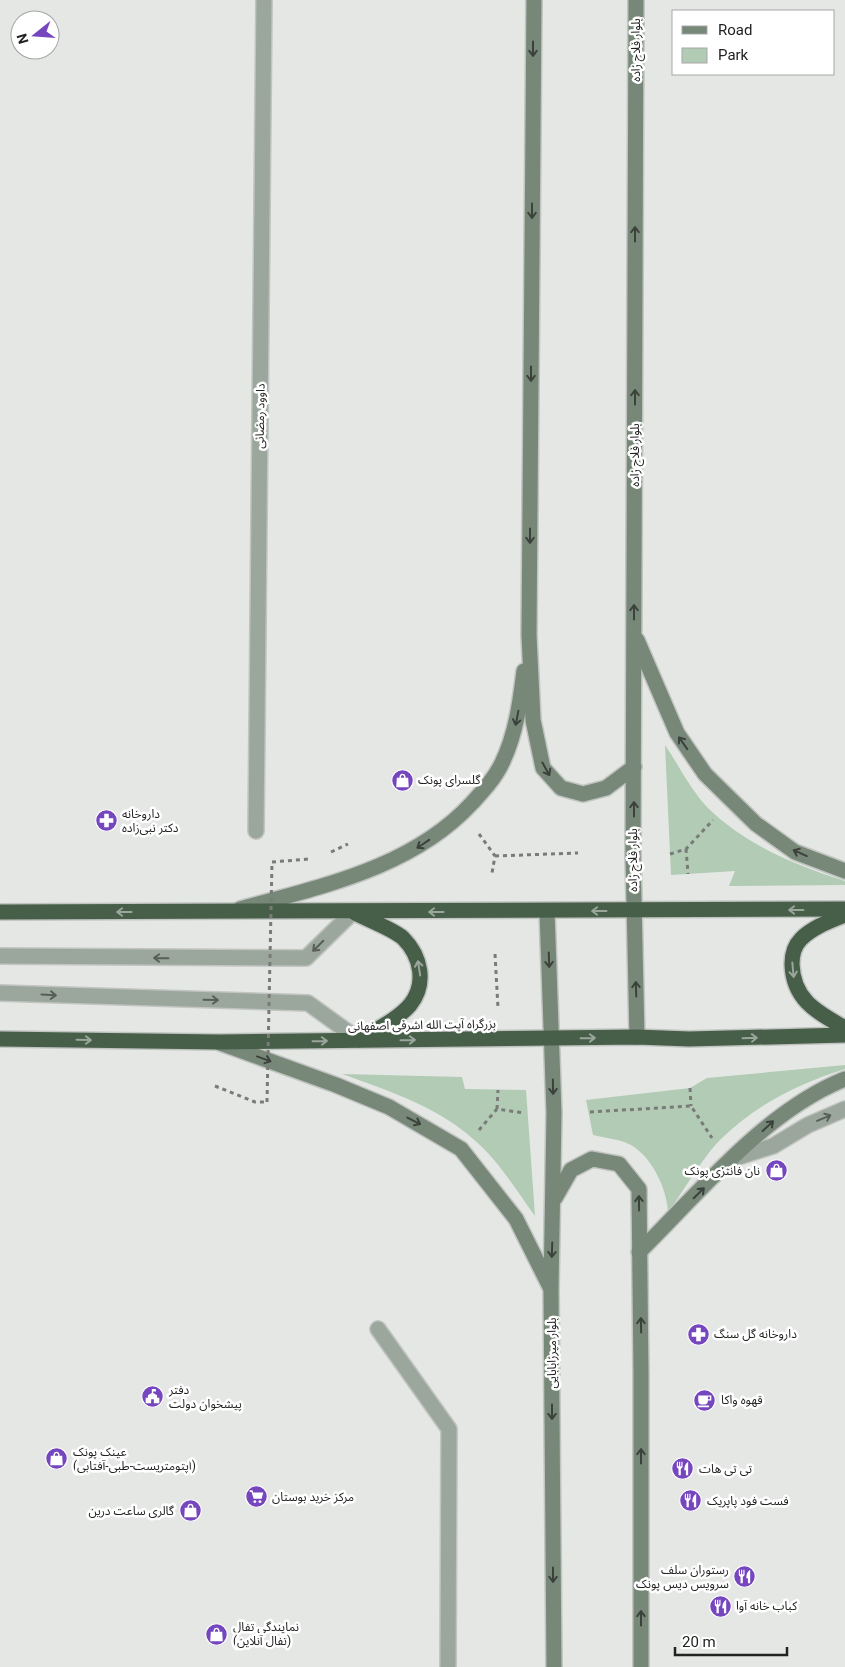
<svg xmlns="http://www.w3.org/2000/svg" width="845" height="1667" font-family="Roboto,'Noto Sans Arabic',sans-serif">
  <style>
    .green { fill: #b2cbb4 }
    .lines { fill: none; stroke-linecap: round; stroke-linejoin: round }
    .lane-casing { stroke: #c1c4c1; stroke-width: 18 }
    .street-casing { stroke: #c1c4c1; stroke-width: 18 }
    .secondary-casing { stroke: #c1c4c1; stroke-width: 18 }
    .highway-casing { stroke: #c1c4c1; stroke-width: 18 }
    .path { stroke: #797b79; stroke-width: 3; stroke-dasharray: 4 4; stroke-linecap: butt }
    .lane { stroke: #9ba79c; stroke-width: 15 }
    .street { stroke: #9ba79c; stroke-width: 15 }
    .secondary { stroke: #778878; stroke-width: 15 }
    .highway { stroke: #475e49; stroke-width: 15 }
    .path-bridge { stroke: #797b79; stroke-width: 3; stroke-dasharray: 4 4; stroke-linecap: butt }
    .oneway { stroke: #3b413b }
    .oneway2 { stroke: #9aa69b }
    .oneway3 { stroke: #585e58 }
    .labels { text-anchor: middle; stroke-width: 5; stroke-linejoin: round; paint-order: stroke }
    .street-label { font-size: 12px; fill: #212221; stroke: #fff }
    .poi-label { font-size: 12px; fill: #212221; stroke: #fff; text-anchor: start }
  </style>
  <rect width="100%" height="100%" fill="#e4e7e4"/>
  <g class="green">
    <path d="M665,745c13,19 27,47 43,63 38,37 87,57 137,73v4l-116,1 6,-15 -64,4z"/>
    <path d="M845,1065v4c-46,14 -91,37 -125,71 -18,18 -36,51 -52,72 -1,-23 -16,-55 -37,-67 -11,-6 -26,-7 -38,-10l-7,-35 104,-12 17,-10z"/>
    <path d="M342,1074l120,3 3,12 61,1 9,126c-17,-23 -33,-50 -54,-70 -39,-38 -89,-54 -139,-72z"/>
  </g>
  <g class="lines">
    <defs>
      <g id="lane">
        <polyline points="0,956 306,958 353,912"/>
        <polyline points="0,993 308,1003 359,1040"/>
        <polyline points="378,1329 449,1429 448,1667"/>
      </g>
      <g id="street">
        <polyline points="256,831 264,0"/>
        <polyline points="732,1159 773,1146 808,1125 845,1109"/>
      </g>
      <g id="secondary">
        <polyline points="534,0 529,635 533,720 543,768 561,788 583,794 606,788 634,767"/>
        <polyline points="636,0 633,855 637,1037"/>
        <polyline points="637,640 677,733 705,774 756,824 795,852 845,871"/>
        <path d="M240,909c82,-23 172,-41 232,-106 11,-12 23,-25 30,-40 14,-29 18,-60 22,-92"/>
        <polyline points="547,911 554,1113 551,1289 554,1667"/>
        <polyline points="220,1043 336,1085 389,1107 461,1149 516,1219 550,1287"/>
        <polyline points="555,1198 571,1170 592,1159 619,1164 639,1189 641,1374 641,1667"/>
        <path d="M639,1252c61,-60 126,-141 206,-173"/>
      </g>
      <g id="highway">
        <polyline points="0,912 845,909"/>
        <path d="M355,913c13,7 38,16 48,25 18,18 24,46 7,67 -13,15 -35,25 -51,35"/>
        <path d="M845,915c-15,6 -32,12 -44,24 -6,6 -9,16 -9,25 1,36 25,48 53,64"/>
        <polyline points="0,1039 219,1042 637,1037 689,1039 845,1035"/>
      </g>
    </defs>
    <use href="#lane" class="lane-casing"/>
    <use href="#street" class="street-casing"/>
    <use href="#secondary" class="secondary-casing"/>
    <use href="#highway" class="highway-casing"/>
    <g class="path">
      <polyline points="479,834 495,856 492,873"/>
      <polyline points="686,849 688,874"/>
      <polyline points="331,852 348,844"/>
      <polyline points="670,854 686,849 713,820"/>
      <polyline points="495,856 578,853"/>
      <polyline points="272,862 309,859"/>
      <polyline points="495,954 498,1008"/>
      <polyline points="215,1086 255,1102 267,1102"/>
      <polyline points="690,1088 691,1106"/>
      <polyline points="497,1109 498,1090"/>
      <polyline points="590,1112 691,1106 712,1138"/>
      <polyline points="479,1130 497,1109 524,1113"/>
    </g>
    <use href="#lane" class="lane"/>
    <use href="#street" class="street"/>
    <use href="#secondary" class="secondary"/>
    <use href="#highway" class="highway"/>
    <polyline class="path-bridge" points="267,1102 272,862"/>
  </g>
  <defs><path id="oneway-shaft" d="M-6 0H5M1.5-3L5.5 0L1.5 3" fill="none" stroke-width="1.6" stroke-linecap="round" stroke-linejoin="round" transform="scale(1.25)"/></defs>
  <g class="oneway">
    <use href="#oneway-shaft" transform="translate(533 49) rotate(90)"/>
    <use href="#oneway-shaft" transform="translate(532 211) rotate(90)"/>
    <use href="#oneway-shaft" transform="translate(635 234) rotate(-90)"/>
    <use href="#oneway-shaft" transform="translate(531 374) rotate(90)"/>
    <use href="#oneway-shaft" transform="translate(635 397) rotate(-90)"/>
    <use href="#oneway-shaft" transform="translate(530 536) rotate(90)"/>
    <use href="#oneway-shaft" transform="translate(634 612) rotate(-90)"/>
    <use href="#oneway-shaft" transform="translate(517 718) rotate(101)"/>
    <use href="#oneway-shaft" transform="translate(683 743) rotate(-125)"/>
    <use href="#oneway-shaft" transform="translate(546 769) rotate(61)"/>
    <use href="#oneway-shaft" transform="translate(634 809) rotate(-90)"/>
    <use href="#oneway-shaft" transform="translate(423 844) rotate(146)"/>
    <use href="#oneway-shaft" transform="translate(800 853) rotate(-156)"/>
    <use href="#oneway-shaft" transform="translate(549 960) rotate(88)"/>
    <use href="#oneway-shaft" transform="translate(636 989) rotate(-92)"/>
    <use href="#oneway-shaft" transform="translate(264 1059) rotate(20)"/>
    <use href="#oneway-shaft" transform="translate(553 1087) rotate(89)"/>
    <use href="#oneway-shaft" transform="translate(414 1121) rotate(27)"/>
    <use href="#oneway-shaft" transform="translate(768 1126) rotate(-43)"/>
    <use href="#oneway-shaft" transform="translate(699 1193) rotate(-45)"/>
    <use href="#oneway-shaft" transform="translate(639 1203) rotate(-91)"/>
    <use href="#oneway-shaft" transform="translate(552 1250) rotate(92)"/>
    <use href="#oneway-shaft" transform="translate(641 1325) rotate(-91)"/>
    <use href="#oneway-shaft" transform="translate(552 1412) rotate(90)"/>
    <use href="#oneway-shaft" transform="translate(641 1456) rotate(-90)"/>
    <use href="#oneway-shaft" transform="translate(553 1575) rotate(90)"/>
    <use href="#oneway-shaft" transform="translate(641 1618) rotate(-90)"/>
  </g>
  <g class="oneway2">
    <use href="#oneway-shaft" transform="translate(796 910) rotate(180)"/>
    <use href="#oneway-shaft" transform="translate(599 911) rotate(180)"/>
    <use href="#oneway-shaft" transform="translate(124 912) rotate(-180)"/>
    <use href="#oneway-shaft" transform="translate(436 912) rotate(180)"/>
    <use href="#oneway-shaft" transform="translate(419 968) rotate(-99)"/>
    <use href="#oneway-shaft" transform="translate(793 970) rotate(85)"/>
    <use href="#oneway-shaft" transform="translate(588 1038) rotate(-1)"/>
    <use href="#oneway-shaft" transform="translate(750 1038) rotate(-2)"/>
    <use href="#oneway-shaft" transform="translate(84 1040) rotate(1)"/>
    <use href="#oneway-shaft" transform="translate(408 1040) rotate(-1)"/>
    <use href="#oneway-shaft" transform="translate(320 1041) rotate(-1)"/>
  </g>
  <g class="oneway3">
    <use href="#oneway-shaft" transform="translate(318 946) rotate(135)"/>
    <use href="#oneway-shaft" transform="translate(161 958) rotate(-179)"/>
    <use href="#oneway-shaft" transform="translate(49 995) rotate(3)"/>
    <use href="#oneway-shaft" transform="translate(211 1000) rotate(1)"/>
    <use href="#oneway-shaft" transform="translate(824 1118) rotate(-23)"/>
  </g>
  <defs>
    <symbol id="shop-disc" viewBox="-11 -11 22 22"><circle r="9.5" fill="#7546be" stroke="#fff"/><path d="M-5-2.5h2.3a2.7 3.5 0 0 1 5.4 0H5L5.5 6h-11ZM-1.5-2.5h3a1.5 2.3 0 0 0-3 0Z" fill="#fff"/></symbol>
    <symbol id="pharmacy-disc" viewBox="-11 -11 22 22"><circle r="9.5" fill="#7546be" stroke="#fff"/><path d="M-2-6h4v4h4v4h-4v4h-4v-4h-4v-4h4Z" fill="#fff"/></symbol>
    <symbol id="civic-disc" viewBox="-11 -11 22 22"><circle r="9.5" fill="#7546be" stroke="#fff"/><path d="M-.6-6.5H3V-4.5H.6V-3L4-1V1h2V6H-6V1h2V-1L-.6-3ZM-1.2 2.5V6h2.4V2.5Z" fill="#fff"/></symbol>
    <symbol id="cafe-disc" viewBox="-11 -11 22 22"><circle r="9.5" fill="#7546be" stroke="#fff"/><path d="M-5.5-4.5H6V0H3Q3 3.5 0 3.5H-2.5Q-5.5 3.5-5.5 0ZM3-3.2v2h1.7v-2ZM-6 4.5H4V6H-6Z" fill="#fff"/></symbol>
    <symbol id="restaurant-disc" viewBox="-11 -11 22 22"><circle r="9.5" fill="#7546be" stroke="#fff"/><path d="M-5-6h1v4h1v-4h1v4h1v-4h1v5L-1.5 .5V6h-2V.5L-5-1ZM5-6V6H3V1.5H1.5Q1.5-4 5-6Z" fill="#fff"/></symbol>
    <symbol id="supermarket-disc" viewBox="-11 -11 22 22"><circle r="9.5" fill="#7546be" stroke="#fff"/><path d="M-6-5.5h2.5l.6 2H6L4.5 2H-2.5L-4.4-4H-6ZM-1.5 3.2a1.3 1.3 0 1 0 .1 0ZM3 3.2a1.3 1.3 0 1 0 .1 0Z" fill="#fff"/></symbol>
  </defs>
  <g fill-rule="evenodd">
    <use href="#shop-disc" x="390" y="768" width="25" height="25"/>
    <use href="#pharmacy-disc" x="94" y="808" width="25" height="25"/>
    <use href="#shop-disc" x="764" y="1158" width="25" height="25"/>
    <use href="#pharmacy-disc" x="686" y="1322" width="25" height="25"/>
    <use href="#civic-disc" x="140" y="1384" width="25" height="25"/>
    <use href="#cafe-disc" x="692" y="1388" width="25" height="25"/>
    <use href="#shop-disc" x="44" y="1446" width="25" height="25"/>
    <use href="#restaurant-disc" x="670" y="1456" width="25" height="25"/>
    <use href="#supermarket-disc" x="244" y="1484" width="25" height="25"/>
    <use href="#restaurant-disc" x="678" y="1488" width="25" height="25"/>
    <use href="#shop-disc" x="178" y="1498" width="25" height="25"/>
    <use href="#restaurant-disc" x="732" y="1564" width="25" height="25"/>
    <use href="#restaurant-disc" x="708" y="1594" width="25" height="25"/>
    <use href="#shop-disc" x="204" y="1622" width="25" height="25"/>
  </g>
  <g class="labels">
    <g class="street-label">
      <text transform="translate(636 50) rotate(-90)" y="4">بلوار فلاح زاده</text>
      <text transform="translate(260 416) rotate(-89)" y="4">داوود رمضانی</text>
      <text transform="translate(635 455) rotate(-90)" y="4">بلوار فلاح زاده</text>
      <text transform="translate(633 860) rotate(-90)" y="4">بلوار فلاح زاده</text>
      <text transform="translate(422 1025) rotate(-1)" y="4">بزرگراه آیت الله اشرفی اصفهانی</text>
      <text transform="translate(552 1353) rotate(-90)" y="4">بلوار میرزابابایی</text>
    </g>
    <g class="poi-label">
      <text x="418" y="784">گلسرای پونک</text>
      <text x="122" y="818">داروخانه<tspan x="122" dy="14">دکتر نبی‌زاده</tspan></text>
      <text x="760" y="1175" text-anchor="end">نان فانتزی پونک</text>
      <text x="714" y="1338">داروخانه گل سنگ</text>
      <text x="169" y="1394">دفتر<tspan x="169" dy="14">پیشخوان دولت</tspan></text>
      <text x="721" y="1404">قهوه واکا</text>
      <text x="73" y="1456">عینک پونک<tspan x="73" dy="14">(اپتومتریست-طبی-آفتابی)</tspan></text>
      <text x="699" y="1473">تی تی هات</text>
      <text x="272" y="1501">مرکز خرید بوستان</text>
      <text x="707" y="1505">فست فود پاپریک</text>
      <text x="174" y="1515" text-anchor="end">گالری ساعت درین</text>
      <text x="729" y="1574" text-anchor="end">رستوران سلف<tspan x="729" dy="14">سرویس دیس پونک</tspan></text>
      <text x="736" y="1610">کباب خانه آوا</text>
      <text x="233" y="1631">نمایندگی تفال<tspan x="233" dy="14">(تفال آنلاین)</tspan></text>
    </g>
  </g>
  <rect x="672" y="10" width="162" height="65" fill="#ffffff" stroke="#a6a7a6"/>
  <rect x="682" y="26" width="25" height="8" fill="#778878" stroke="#a6a7a6"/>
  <text x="718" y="35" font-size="15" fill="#212221">Road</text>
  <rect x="682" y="48" width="25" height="15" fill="#b2cbb4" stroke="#a6a7a6"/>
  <text x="718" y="60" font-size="15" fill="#212221">Park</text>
  <g transform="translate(35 35) rotate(253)"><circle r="24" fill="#ffffff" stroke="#a6a7a6"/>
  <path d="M0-4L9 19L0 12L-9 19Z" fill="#7546be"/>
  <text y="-8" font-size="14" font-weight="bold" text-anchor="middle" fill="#212221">N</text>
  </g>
  <path d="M675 1647v8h112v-8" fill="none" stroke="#212221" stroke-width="2.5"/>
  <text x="682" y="1647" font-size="15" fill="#212221" stroke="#ffffff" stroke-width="4" paint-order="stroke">20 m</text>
</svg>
